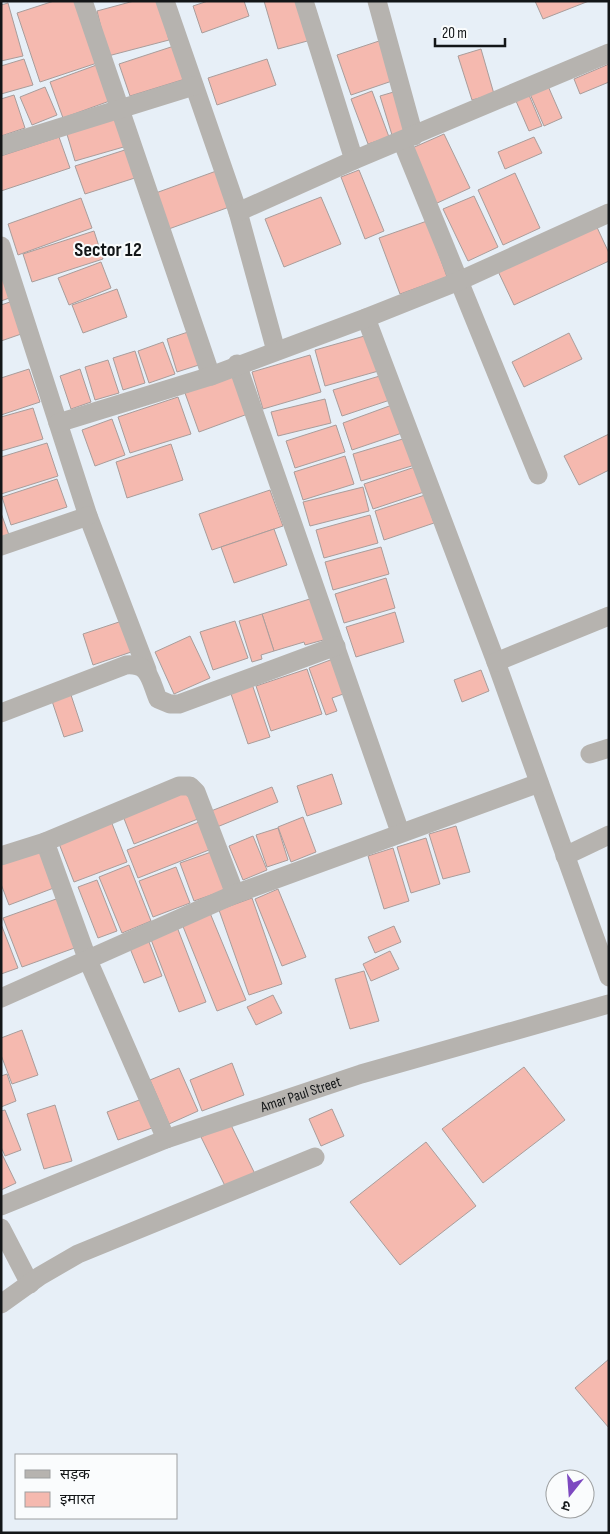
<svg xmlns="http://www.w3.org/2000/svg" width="610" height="1534" font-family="'Sofia Sans Condensed','Noto Sans Devanagari',sans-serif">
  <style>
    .building { fill: #f5b9af; stroke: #a99d9b }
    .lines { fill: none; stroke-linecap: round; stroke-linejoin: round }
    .street { stroke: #b6b3af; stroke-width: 19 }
    .labels { text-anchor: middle; stroke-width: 4; stroke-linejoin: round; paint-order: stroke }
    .street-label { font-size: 15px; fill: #131618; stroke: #fafcfd }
    .district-label { font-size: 20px; font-weight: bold; fill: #131618; stroke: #fafcfd }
  </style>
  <rect width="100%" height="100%" fill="#e7eff7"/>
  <g class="building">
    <polygon points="54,1 76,1 97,63 40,82 17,13"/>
    <polygon points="134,1 159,1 169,40 108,56 97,11"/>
    <polygon points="208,1 244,1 249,16 202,33 193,6"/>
    <polygon points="264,1 300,1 311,40 278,49"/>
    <polygon points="535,1 589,1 543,19"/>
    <polygon points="8,3 23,56 1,61 1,5"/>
    <polygon points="382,40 395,80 351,95 337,55"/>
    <polygon points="174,46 185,79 130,96 119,64"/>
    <polygon points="481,49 494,94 472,100 458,56"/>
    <polygon points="24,59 33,85 1,94 1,66"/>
    <polygon points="267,59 276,85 217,105 208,78"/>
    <polygon points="102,63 115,99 63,118 50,82"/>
    <polygon points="609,64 609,82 580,94 574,79"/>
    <polygon points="548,86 562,118 544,126 530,94"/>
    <polygon points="45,87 57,115 32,125 20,97"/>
    <polygon points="372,91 389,137 368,144 351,99"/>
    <polygon points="397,91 409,130 392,135 380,96"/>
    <polygon points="14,95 25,128 1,136 1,99"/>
    <polygon points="529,95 542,126 529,131 516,101"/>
    <polygon points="118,116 127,146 75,161 66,131"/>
    <polygon points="444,134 470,188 435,204 410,149"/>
    <polygon points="59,137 70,168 1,191 1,156"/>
    <polygon points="534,137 542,153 505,169 498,152"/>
    <polygon points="131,148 141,176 85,194 75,166"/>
    <polygon points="219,170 232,206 166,230 153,194"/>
    <polygon points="359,170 384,231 365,239 341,177"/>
    <polygon points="515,173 540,228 503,245 478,190"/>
    <polygon points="474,196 498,247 468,261 443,209"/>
    <polygon points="321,197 341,244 284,267 265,219"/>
    <polygon points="81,198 92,228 18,255 8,224"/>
    <polygon points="427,221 447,277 400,294 379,238"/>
    <polygon points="594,221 609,253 609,261 514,305 496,267"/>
    <polygon points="94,231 103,259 32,282 23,254"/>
    <polygon points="101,262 111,288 69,305 58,278"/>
    <polygon points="1,267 12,297 1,301"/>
    <polygon points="117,289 127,317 83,333 72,305"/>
    <polygon points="16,300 27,332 1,341 1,305"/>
    <polygon points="194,330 205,363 177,372 167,339"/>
    <polygon points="569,333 582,359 524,387 512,362"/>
    <polygon points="368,335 382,370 325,386 315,350"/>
    <polygon points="163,342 175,374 149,383 138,351"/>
    <polygon points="135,351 145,383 123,390 113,358"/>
    <polygon points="310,355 321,392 263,409 252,372"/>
    <polygon points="108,360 119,393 95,400 85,367"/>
    <polygon points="29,369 40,402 1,415 1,378"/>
    <polygon points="80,369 91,402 71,409 60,376"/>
    <polygon points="239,373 253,412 199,432 185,393"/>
    <polygon points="383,375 393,399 342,416 333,390"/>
    <polygon points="178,397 191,434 130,453 118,417"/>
    <polygon points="325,399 331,423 278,436 271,412"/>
    <polygon points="392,405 402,433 352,450 343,423"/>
    <polygon points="33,408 43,439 1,451 1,417"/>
    <polygon points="112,419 125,455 95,466 82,430"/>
    <polygon points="336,425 345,452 295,468 286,441"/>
    <polygon points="609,434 609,470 579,485 564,456"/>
    <polygon points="406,438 415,465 361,481 353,454"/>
    <polygon points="47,443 58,476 1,494 1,457"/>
    <polygon points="171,444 183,480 127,498 116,462"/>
    <polygon points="345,456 354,484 303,500 294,472"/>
    <polygon points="415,467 424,492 373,509 364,484"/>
    <polygon points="57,479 67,507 11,525 2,497"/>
    <polygon points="363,487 369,511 310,526 303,502"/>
    <polygon points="270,490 283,526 212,550 199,514"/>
    <polygon points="425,495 434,523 384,540 375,511"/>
    <polygon points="1,513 9,535 1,537"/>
    <polygon points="370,515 378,543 324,558 316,530"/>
    <polygon points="274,529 287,565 234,583 221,547"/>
    <polygon points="381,547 389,574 333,590 325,562"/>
    <polygon points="386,578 395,608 344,623 335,594"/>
    <polygon points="313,598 327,639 305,645 304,642 274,651 262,614"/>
    <polygon points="395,612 404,642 356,657 346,627"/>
    <polygon points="262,614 274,651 261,655 262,659 252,662 239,621"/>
    <polygon points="125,620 137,650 93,665 83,634"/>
    <polygon points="235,621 248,658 213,670 200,632"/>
    <polygon points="190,636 210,678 174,694 155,652"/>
    <polygon points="333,659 346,693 332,698 337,711 326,715 309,668"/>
    <polygon points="307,669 322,714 271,731 256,686"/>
    <polygon points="481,670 489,691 462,702 454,680"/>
    <polygon points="251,681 270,737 248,744 229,688"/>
    <polygon points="69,689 83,731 64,737 50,695"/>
    <polygon points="332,774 342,804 307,816 297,786"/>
    <polygon points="272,787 278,802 217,827 211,811"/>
    <polygon points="192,790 203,817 134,844 123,816"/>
    <polygon points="303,817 316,852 291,862 278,827"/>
    <polygon points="204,820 214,848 138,878 127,850"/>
    <polygon points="111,821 127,862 74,882 58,841"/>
    <polygon points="456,826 470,872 443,879 429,834"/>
    <polygon points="278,828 288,860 267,867 256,835"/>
    <polygon points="253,836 267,870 243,880 229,846"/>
    <polygon points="426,838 440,884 411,893 397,847"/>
    <polygon points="44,848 59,886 9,905 1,884 1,864"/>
    <polygon points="393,848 409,901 384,909 368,856"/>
    <polygon points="214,851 228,889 194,901 180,863"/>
    <polygon points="129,865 151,921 122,933 99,877"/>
    <polygon points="176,867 190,903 153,917 139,881"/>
    <polygon points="97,880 117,931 98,938 78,887"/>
    <polygon points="278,889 306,957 282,966 255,899"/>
    <polygon points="59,898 80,946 22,967 3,918"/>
    <polygon points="252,898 282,984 249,995 219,910"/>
    <polygon points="210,913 246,1000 217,1011 182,924"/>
    <polygon points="1,924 18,968 1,974"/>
    <polygon points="394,926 401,942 375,953 368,937"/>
    <polygon points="177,927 206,1002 179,1012 150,937"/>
    <polygon points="146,934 162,976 144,983 127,941"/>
    <polygon points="390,951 399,969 371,981 363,964"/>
    <polygon points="364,971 379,1021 350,1029 335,979"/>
    <polygon points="273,995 282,1013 256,1025 247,1007"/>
    <polygon points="22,1030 38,1075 12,1084 1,1055 1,1038"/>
    <polygon points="232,1063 244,1095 202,1111 190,1080"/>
    <polygon points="524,1067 565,1120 483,1183 442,1129"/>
    <polygon points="179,1068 198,1111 169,1124 150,1080"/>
    <polygon points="7,1074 16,1101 1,1107 1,1076"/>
    <polygon points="142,1099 152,1128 118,1140 107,1112"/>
    <polygon points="55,1105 72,1161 44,1169 27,1114"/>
    <polygon points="332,1109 344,1136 321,1146 309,1119"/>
    <polygon points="5,1110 21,1150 5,1156 1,1147 1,1111"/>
    <polygon points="230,1123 256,1176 227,1190 201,1137"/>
    <polygon points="426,1142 476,1206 400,1265 350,1202"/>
    <polygon points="1,1152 16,1183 1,1190"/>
    <polygon points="609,1359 609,1428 575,1388"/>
  </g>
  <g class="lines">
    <g class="street">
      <polyline points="83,1 211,376"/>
      <polyline points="165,1 238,212 276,351"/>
      <polyline points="304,1 354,160"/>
      <polyline points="377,1 414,136"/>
      <polyline points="402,141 538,475"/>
      <polyline points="1,146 194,86"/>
      <polyline points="238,212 354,160 609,53"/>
      <polyline points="1,246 88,516 147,670"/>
      <polyline points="366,318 496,662 609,977"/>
      <polyline points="237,364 400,832"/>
      <polyline points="58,423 211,376 366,318 459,281 609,213"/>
      <polyline points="1,546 88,516"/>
      <polyline points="496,662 609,616"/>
      <path d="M1,713l125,-48c24,-2 24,15 32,34l12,5h9l157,-58"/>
      <polyline points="590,754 609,748"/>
      <polyline points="45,842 87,958 166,1139"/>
      <polyline points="1,856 45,842 179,786 190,786 196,792 235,894"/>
      <polyline points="565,856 609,835"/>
      <polyline points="1,998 235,894 539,783"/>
      <path id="s1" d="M1,1206l165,-67 195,-65 248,-70"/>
      <polyline points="1,1228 30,1284"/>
      <polyline points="1,1304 40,1276 78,1254 315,1157"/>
    </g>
  </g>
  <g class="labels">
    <g class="street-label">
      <text dy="5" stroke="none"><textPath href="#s1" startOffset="320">Amar Paul Street</textPath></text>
    </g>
    <g class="district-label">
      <text x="108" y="256">Sector 12</text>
    </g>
  </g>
  <rect width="610" height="1534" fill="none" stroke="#131618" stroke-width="5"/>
  <rect x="15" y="1454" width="162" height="65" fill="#fafcfd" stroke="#9ea0a1"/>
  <rect x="25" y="1470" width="25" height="8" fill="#b6b3af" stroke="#9ea0a1"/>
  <text x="60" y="1479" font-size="15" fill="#131618">सड़क</text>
  <rect x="25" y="1492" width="25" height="15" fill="#f5b9af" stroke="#9ea0a1"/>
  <text x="60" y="1504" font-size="15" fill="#131618">इमारत</text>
  <g transform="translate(570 1494) rotate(197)"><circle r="24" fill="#fafcfd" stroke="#9ea0a1"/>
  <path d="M0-4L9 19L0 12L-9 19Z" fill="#7d49c0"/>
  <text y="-8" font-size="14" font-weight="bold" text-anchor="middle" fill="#131618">उ</text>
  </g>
  <path d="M435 38v8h70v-8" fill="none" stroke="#131618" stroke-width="2.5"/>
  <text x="442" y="38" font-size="15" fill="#131618" stroke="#fafcfd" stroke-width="4" paint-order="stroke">20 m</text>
</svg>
